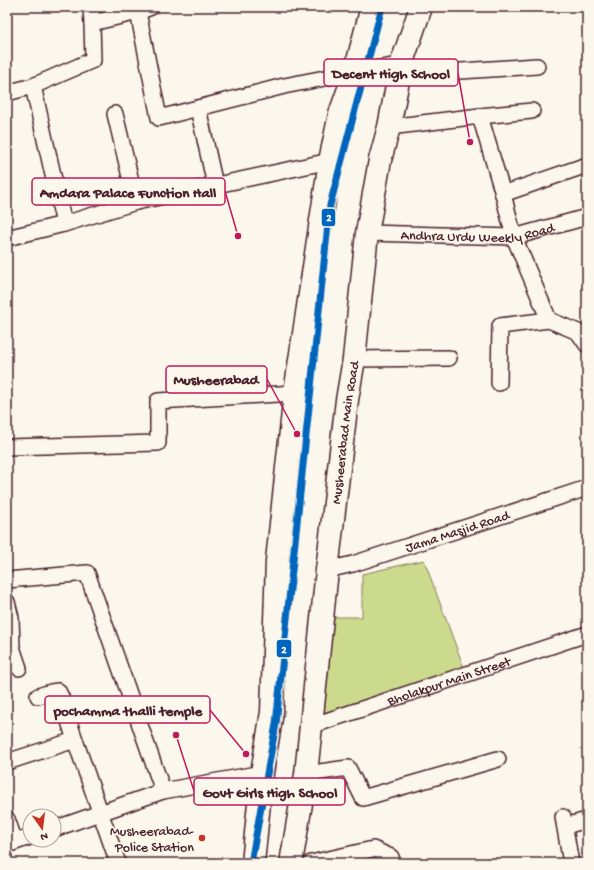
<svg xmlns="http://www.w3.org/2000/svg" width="594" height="870" font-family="'Gochi Hand',sans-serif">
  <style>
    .green { fill: #ccda8d; stroke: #8b7c5c }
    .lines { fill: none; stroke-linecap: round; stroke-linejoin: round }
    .minor-casing { stroke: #4a1f2b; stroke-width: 18 }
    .primary-casing { stroke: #4a1f2b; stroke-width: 25 }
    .minor { stroke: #fbf7ec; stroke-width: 15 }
    .primary { stroke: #fbf7ec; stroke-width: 22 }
    .metro-1-casing { stroke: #fbf7ec; stroke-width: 10 }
    .metro-1 { stroke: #0065bd; stroke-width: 7 }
    .poi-dot { fill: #c8321e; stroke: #fbf7ec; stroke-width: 1.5 }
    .labels { text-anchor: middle; stroke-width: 3.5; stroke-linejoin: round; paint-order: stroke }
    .street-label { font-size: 14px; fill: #4a1f2b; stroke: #fbf7ec }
    .poi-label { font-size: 14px; fill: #4a1f2b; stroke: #fbf7ec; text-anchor: end }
    .leader { fill: none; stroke: #c2185b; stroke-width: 1.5 }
    .callout-dot { fill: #c2185b; stroke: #fbf7ec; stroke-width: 1.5 }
    .callout { fill: #fbf7ec; stroke: #c2185b; stroke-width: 1.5 }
    .callout-label { font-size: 15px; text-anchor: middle; font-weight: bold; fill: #4a1f2b }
    .line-badge { stroke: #fbf7ec; stroke-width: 1.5 }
    .badge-label { font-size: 11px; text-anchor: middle; font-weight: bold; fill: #fff }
  </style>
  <rect width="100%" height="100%" fill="#fbf7ec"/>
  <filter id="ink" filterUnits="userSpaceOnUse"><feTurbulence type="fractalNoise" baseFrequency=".025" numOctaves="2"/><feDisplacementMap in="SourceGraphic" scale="8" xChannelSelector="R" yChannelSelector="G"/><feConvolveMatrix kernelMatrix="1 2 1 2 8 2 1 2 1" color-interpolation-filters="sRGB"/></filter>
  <g filter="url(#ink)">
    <polygon class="green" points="424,560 464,668 327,716 310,711 316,617 362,617 362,574"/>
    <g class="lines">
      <defs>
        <g id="minor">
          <polyline points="91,7 92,23"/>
          <polyline points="137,7 159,118 284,86 355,72 401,65"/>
          <polyline points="399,75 537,66"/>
          <polyline points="33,86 64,224"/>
          <polyline points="7,93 33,86 93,60 92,23 138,12 151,7"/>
          <polyline points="198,108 215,185"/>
          <polyline points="115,114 136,202"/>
          <polyline points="480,116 503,194 514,237 549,320 578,332 587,345"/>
          <polyline points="389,127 480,116 532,111"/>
          <polyline points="503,194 587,165"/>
          <path id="s1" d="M367,233l147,4 73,-20"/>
          <polyline points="7,238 64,224 136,202 330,161"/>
          <polyline points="354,359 449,358"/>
          <polyline points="499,383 500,326 549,320"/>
          <polyline points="7,447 158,443 158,401 295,393"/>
          <path id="s2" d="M327,570l26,-6 234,-76"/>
          <polyline points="7,580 87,573 163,791"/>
          <polyline points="7,602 11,618 12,647 19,668"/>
          <polyline points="38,696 51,692 58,691 61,697 75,740 118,863"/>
          <path id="s3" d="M311,726l276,-92"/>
          <polyline points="7,762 75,740"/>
          <polyline points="306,774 348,768 363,798 498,759"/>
          <polyline points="563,817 571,863"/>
          <polyline points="7,819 15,842"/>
          <polyline points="565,826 587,820"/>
          <polyline points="54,829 163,791 262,773"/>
          <polyline points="7,845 30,837"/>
          <polyline points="311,863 373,849 391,857 393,863"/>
        </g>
        <g id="primary">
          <polyline points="253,863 262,773 272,712 277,561 295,393 330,161 340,114 355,72 372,7"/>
          <path id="s4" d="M291,863l15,-89 21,-204 20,-170 7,-41 13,-126 13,-73 9,-33 12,-62 20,-58"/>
        </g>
      </defs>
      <use href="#minor" class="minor-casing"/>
      <use href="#primary" class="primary-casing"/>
      <use href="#minor" class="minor"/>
      <use href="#primary" class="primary"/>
      <defs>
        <polyline id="metro-1" points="251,863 276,724 330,205 382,7"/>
      </defs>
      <use href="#metro-1" class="metro-1-casing"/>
      <use href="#metro-1" class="metro-1"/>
    </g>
  </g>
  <circle class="poi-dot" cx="202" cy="838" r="4"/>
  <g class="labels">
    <g class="street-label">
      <text dy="5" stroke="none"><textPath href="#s1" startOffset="111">Andhra Urdu Weekly Road</textPath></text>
      <text dy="5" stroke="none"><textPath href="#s4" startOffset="434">Musheerabad Main Road</textPath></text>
      <text dy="5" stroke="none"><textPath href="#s2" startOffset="136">Jama Masjid Road</textPath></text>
      <text dy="5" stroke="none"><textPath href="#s3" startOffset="145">Bholakpur Main Street</textPath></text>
    </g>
    <g class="poi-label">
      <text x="194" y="835">Musheerabad-<tspan x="194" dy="16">Police Station</tspan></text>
    </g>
  </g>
  <path class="leader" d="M470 142L458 73M238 236L225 191M297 434L267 379M246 754L210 710M176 735L194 791"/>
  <g class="callout-dot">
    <circle cx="470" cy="142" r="4"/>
    <circle cx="238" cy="236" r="4"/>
    <circle cx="297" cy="434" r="4"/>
    <circle cx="246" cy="754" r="4"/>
    <circle cx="176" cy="735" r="4"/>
  </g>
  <g class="callout">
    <rect x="324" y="59" width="134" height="27" rx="4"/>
    <rect x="32" y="178" width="193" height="27" rx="4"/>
    <rect x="166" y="366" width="101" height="27" rx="4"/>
    <rect x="45" y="696" width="165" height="27" rx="4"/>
    <rect x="194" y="778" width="151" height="27" rx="4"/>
  </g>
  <g class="callout-label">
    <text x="391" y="78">Decent High School</text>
    <text x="128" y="197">Amdara Palace Function Hall</text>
    <text x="216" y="384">Musheerabad</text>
    <text x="128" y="715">pochamma thalli temple</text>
    <text x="270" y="797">Govt Girls High School</text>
  </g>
  <g class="line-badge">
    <rect x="321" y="208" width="15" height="19" rx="4" fill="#0065bd"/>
    <rect x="276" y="639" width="16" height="19" rx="4" fill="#0065bd"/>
  </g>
  <g class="badge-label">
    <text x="329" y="221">2</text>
    <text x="284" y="653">2</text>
  </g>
  <rect width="594" height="870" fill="none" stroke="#fbf7ec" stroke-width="24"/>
  <rect x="12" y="12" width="570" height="846" fill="none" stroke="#4a1f2b" stroke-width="1.5" filter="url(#ink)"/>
  <g transform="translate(42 828) rotate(166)"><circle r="19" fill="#fbf7ec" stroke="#b4a19f"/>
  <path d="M0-3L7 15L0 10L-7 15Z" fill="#c8321e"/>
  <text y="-6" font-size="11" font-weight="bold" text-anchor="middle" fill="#4a1f2b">N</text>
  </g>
</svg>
